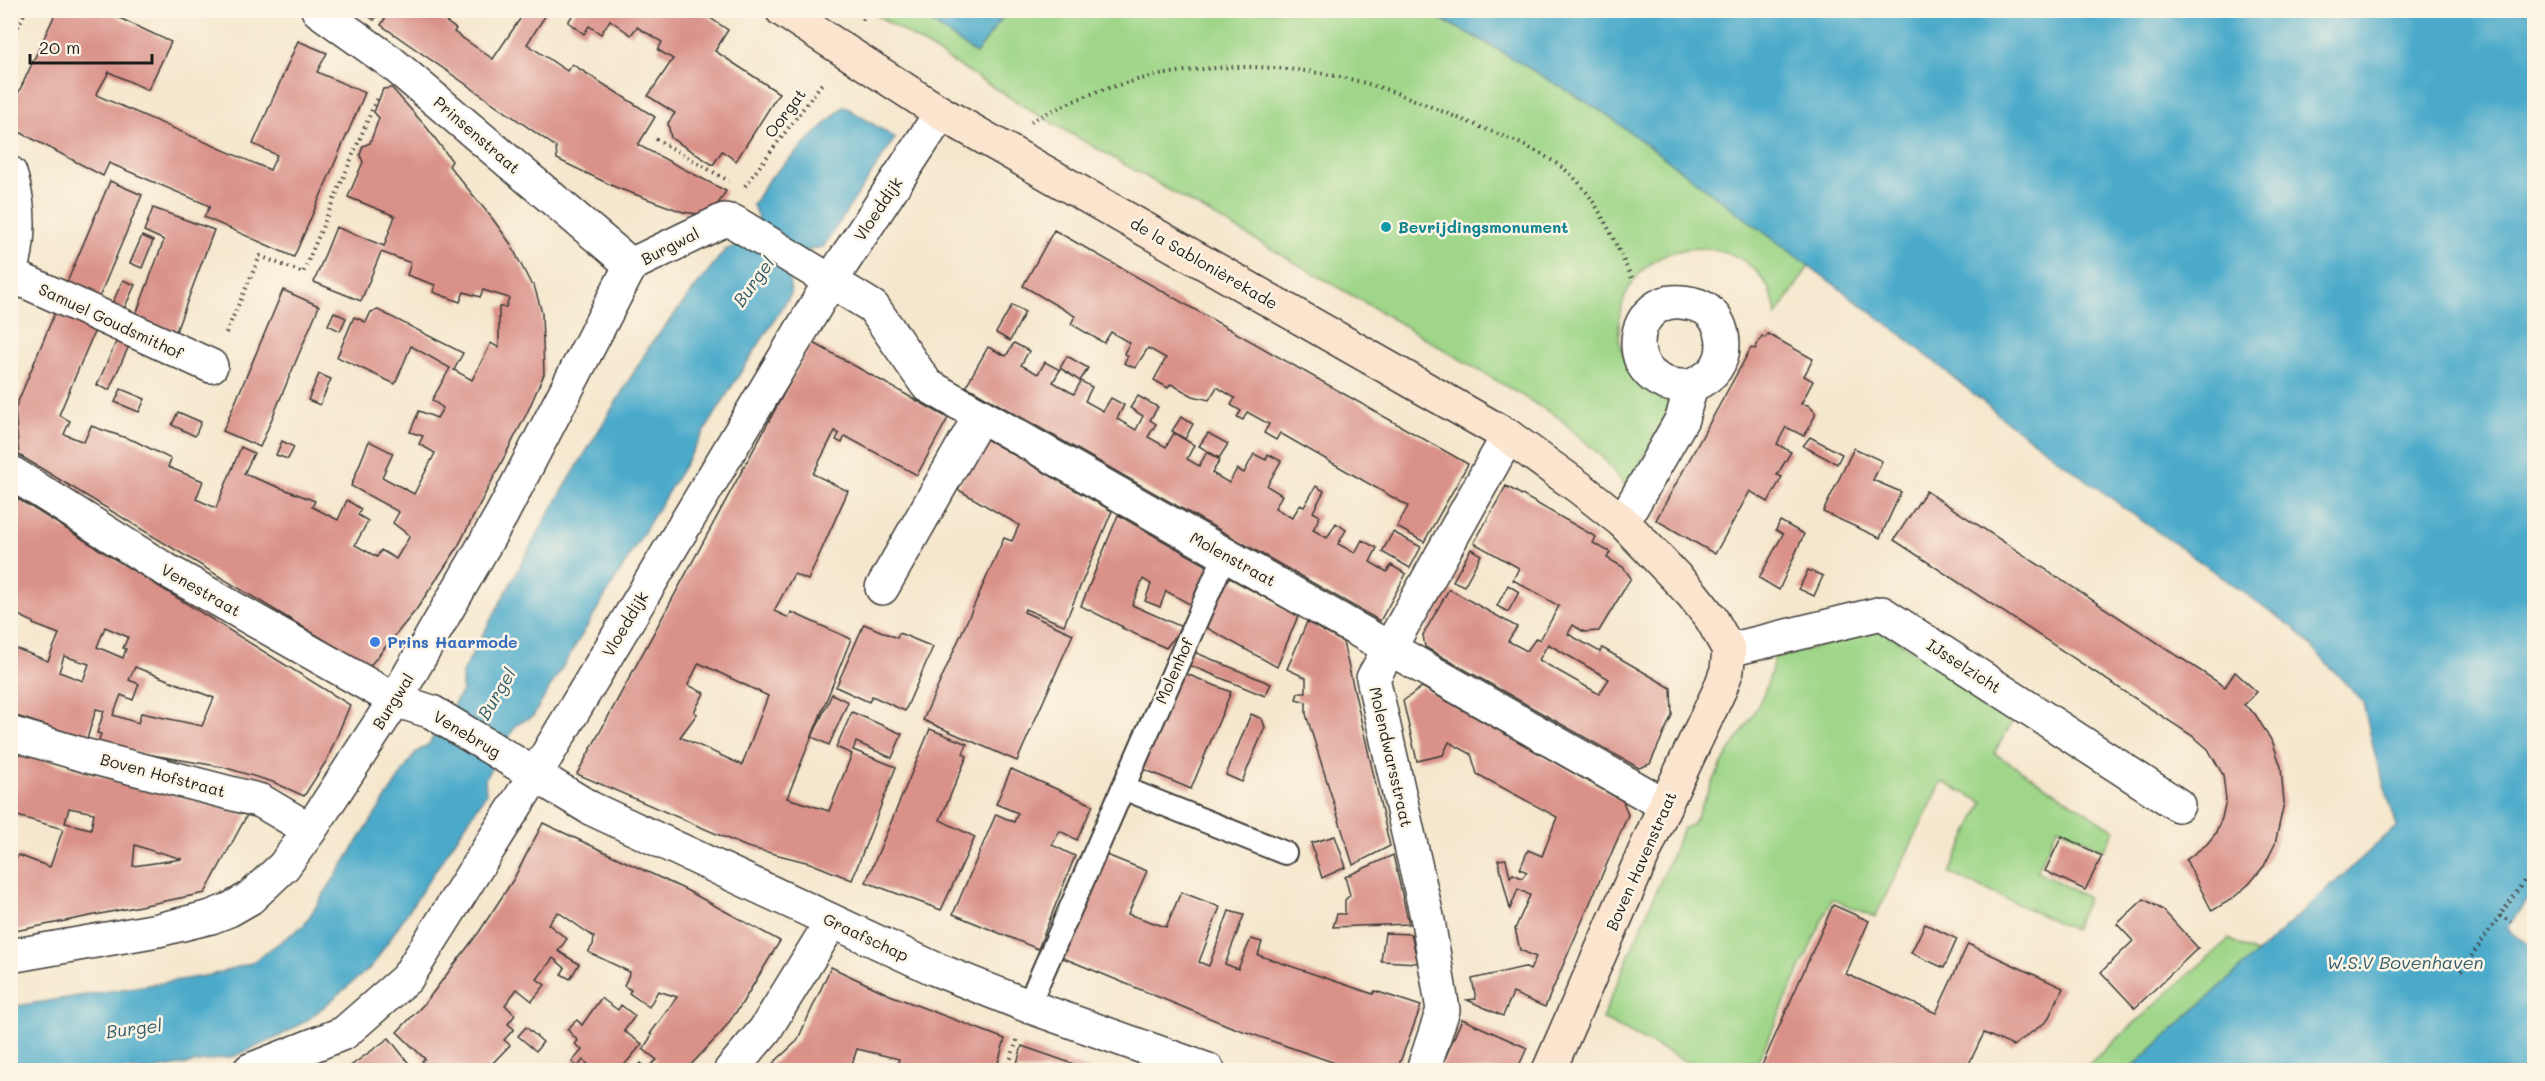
<svg xmlns="http://www.w3.org/2000/svg" width="2545" height="1081" font-family="Mali,sans-serif">
  <style>
    .green { fill: #9fd689; stroke: #5e7952; stroke-width: 1.5 }
    .water { fill: #4caaca; stroke: #346373; stroke-width: 1.5 }
    .building { fill: #d99189; fill-rule: evenodd }
    .lines { fill: none; stroke-linecap: round; stroke-linejoin: round }
    .lane-casing { stroke: #3d3a37; stroke-width: 26 }
    .street-casing { stroke: #3d3a37; stroke-width: 36 }
    .secondary-casing { stroke: #3d3a37; stroke-width: 36 }
    .path { stroke: #3d3a37; stroke-width: 4; stroke-dasharray: 1.5 4.5; stroke-linecap: butt }
    .lane { stroke: #fff; stroke-width: 22 }
    .street { stroke: #fff; stroke-width: 33 }
    .secondary { stroke: #fbe5cf; stroke-width: 33 }
    .culture-dot { fill: #0f9aa8; stroke: #fcf5e5; stroke-width: 2 }
    .shop-dot { fill: #3f7fe0; stroke: #fcf5e5; stroke-width: 2 }
    .labels { text-anchor: middle; stroke-width: 5; stroke-linejoin: round; paint-order: stroke }
    .street-label { font-size: 16px; fill: #1c1c1c; stroke: #fcf5e5 }
    .culture-label { font-size: 16px; font-weight: bold; fill: #0d838f; stroke: #fcf5e5; text-anchor: start }
    .shop-label { font-size: 16px; font-weight: bold; fill: #366cbe; stroke: #fcf5e5; text-anchor: start }
    .water-label { font-size: 18px; font-style: italic; fill: #325c6a; stroke: #fcf5e5 }
  </style>
  <rect width="100%" height="100%" fill="#fcf5e5"/>
  <filter id="ink" filterUnits="userSpaceOnUse"><feTurbulence type="fractalNoise" baseFrequency=".0167" numOctaves="2"/><feDisplacementMap in="SourceGraphic" scale="12" xChannelSelector="R" yChannelSelector="G"/><feConvolveMatrix kernelMatrix="1 2 1 2 8 2 1 2 1" color-interpolation-filters="sRGB"/></filter>
  <filter id="wash" filterUnits="userSpaceOnUse"><feTurbulence type="fractalNoise" baseFrequency=".008" numOctaves="4" result="noise"/><feDisplacementMap in="SourceGraphic" scale="24" xChannelSelector="R" yChannelSelector="G"/><feGaussianBlur stdDeviation="1.35" result="paint"/><feColorMatrix in="noise" values="0 0 0 0 0 0 0 0 0 0 0 0 0 0 0 0 0 1.4 0 .05"/><feComposite in="paint" operator="in"/></filter>
  <g filter="url(#wash)">
    <rect width="100%" height="100%" fill="#f5e7cd"/>
    <g class="green">
      <path d="M870,11h57l-4,5 53,38 31,-43h418l58,30 120,71 206,154 -33,50c-8,-86 -134,-92 -155,-7 -3,15 -3,34 4,49 6,10 37,34 48,43l-45,88 -24,-30 -46,-42 -184,-109 -344,-198z"/>
      <path d="M1881,630l135,86 -22,37 121,77 -11,20 -46,-23 -21,44 51,27 -14,32 -125,-57 34,-71 -41,-20 -67,135 -43,-18 -78,171h-51l-101,-51 81,-191 9,-3c12,-23 22,-48 36,-71 20,-31 40,-58 46,-96z"/>
      <polygon points="2229,939 2257,954 2129,1070 2082,1070"/>
    </g>
    <g class="water">
      <polygon points="927,11 927,10 1007,11 976,54 923,16"/>
      <polygon points="1425,11 2534,11 2534,890 2507,928 2534,949 2534,1070 2129,1070 2397,826 2376,759 2363,702 2294,628 2138,518 2005,420 1903,336 1603,112 1483,41"/>
      <polygon points="844,106 895,138 823,247 809,249 789,278 791,294 732,386 533,716 516,725 485,779 486,794 372,966 308,1020 278,1037 235,1056 152,1070 11,1070 11,1007 211,975 251,963 304,925 415,753 429,744 462,691 462,673 549,513 651,344 725,250 738,245 758,218 753,205 768,180"/>
    </g>
    <g id="blocks">
      <g class="building">
        <polygon points="57,10 115,10 113,15 171,42 148,90 109,72 96,95 270,170 277,155 253,144 298,41 327,53 317,72 365,93 294,257 204,217 210,206 109,163 103,176 10,127 10,111"/>
        <polygon points="360,10 381,10 374,20"/>
        <polygon points="390,10 430,10 456,29 454,32 493,59 526,10 549,10 527,44 567,71 572,64 655,117 638,145 726,191 718,204 698,214 683,212 615,187 557,159 556,147 381,25"/>
        <polygon points="576,10 698,10 728,30 715,51 779,93 736,161 722,151 713,165 671,138 668,123 675,113 648,96 673,59 658,50 662,42 637,27 631,35 610,20 601,34 589,26 584,34 568,22"/>
        <polygon points="392,88 428,129 452,161 449,166 492,218 510,243 531,284 534,285 542,313 544,374 527,413 456,550 416,610 369,667 19,455 15,409 58,305 98,323 59,415 70,421 64,434 84,442 91,426 135,441 171,459 168,467 203,481 196,499 216,508 241,447 254,453 244,474 315,501 312,507 338,520 347,500 361,509 358,515 368,521 355,545 377,557 381,550 396,559 410,536 393,523 399,512 351,486 369,441 393,453 382,477 414,494 435,453 419,444 423,436 410,432 419,411 437,418 443,408 432,400 450,368 411,346 395,384 337,357 354,317 366,322 371,312 378,310 463,353 454,370 472,380 491,343 499,348 499,307 506,307 509,298 483,290 480,297 464,292 460,302 433,292 435,285 407,275 411,263 381,252 361,301 314,282 336,227 384,246 395,216 348,197 363,162 360,155 363,146 370,143 379,118 374,112 383,89"/>
        <polygon points="110,181 142,195 98,300 65,287"/>
        <polygon points="153,208 214,230 175,334 135,317 164,240 144,231"/>
        <polygon points="1054,230 1468,464 1424,542 1397,527 1408,506 1280,433 1276,440 1264,433 1269,424 1247,412 1243,420 1237,417 1241,411 1231,405 1235,398 1217,387 1209,400 1193,396 1171,384 1168,388 1154,380 1166,358 1148,348 1135,368 1124,363 1128,356 1124,353 1130,343 1111,332 1104,343 1071,324 1075,316 1023,286"/>
        <polygon points="142,236 153,241 142,268 130,263"/>
        <polygon points="123,280 135,285 123,311 111,306"/>
        <polygon points="283,290 319,306 260,447 223,431"/>
        <polygon points="1012,305 1025,312 1010,341 996,333"/>
        <polygon points="334,312 346,318 340,331 328,325"/>
        <polygon points="120,333 132,339 109,390 97,385"/>
        <polygon points="1768,334 1813,359 1804,376 1813,381 1801,404 1808,405 1815,412 1815,416 1804,436 1786,427 1777,444 1791,452 1777,475 1782,477 1768,502 1750,491 1715,554 1656,520 1751,348 1755,349 1762,336 1765,338"/>
        <path d="M812,342l136,76 -31,57 -72,-39 -3,7 -6,-3 3,-6 -4,-3 -22,43 35,17 -40,89 -14,-6 -20,37 15,7 2,-6 60,27 -64,159 42,13 23,-57 -16,-7 16,-35 50,22 -10,24 -36,-16 -3,8 43,17 -44,113 -42,-17 -63,-16 -170,-73zM699,663l69,33 -26,69 -62,-28 17,-23 -3,-2 10,-19 -16,-8z"/>
        <polygon points="1014,343 1029,351 1021,365 1038,374 1045,362 1060,370 1053,382 1074,394 1081,381 1092,387 1085,401 1103,411 1111,398 1124,405 1117,419 1136,430 1143,416 1130,408 1138,396 1158,407 1150,420 1156,424 1148,437 1166,447 1174,433 1194,445 1187,459 1199,466 1207,452 1220,460 1212,473 1229,483 1237,469 1244,473 1254,454 1266,460 1268,454 1281,461 1267,486 1282,495 1275,508 1292,518 1300,505 1304,507 1316,486 1324,491 1313,512 1320,516 1313,530 1327,538 1336,523 1346,530 1338,544 1355,553 1362,540 1377,548 1370,562 1387,572 1391,565 1406,574 1380,621 966,386 988,347 1006,356"/>
        <polygon points="1067,356 1088,368 1080,381 1060,368"/>
        <polygon points="319,374 331,379 320,405 308,400"/>
        <polygon points="121,389 145,399 139,412 115,402"/>
        <polygon points="178,412 201,422 195,436 172,425"/>
        <polygon points="1181,417 1193,424 1185,439 1172,431"/>
        <polygon points="1208,433 1228,444 1219,458 1199,446"/>
        <polygon points="1810,437 1842,454 1837,464 1803,446"/>
        <polygon points="986,439 1112,511 1064,625 1025,609 1024,612 1073,634 1017,761 923,720 1004,538 1012,541 1019,525 957,489"/>
        <polygon points="282,441 294,447 288,459 276,455"/>
        <polygon points="1854,448 1882,461 1873,480 1901,492 1880,538 1823,512"/>
        <path d="M1506,486l90,51 -3,6 17,9 -3,6 16,9 8,11 -32,53 -15,1 -11,-7 -5,9 32,18 2,-4 2,1 67,39 1,27 -22,49 -11,4 -214,-121 -2,-12 26,-46 68,38 -9,14 19,10 9,-13 4,2 19,-34 -46,-26 6,-12 -45,-25zM1548,644l61,35 -10,15 -60,-34z"/>
        <polygon points="1926,491 2225,687 2235,672 2257,692 2244,705 2255,714 2273,743 2281,767 2284,803 2275,844 2264,866 2249,884 2232,899 2212,911 2186,860 2207,844 2215,834 2222,818 2226,800 2223,775 2208,749 2194,737 1894,540"/>
        <path d="M10,494l340,211 -23,55 -23,36 -31,-14 -50,-15 -95,-16 -30,-9 3,-8 -4,-1 7,-22 -8,-2 -9,30 -77,-25v-68l38,15 11,-27 -26,-10v-2l-21,-10 5,-11 -7,-2zM105,627l23,10 -5,11 3,1 -3,9 -26,-11zM64,656l25,8 -6,17 -24,-9zM135,667l79,31 -12,28 -61,-13 -3,10 -25,-8 8,-20 12,5 6,-16 -10,-4z"/>
        <polygon points="1118,515 1211,568 1195,607 1166,591 1160,607 1145,601 1151,584 1143,579 1132,605 1182,627 1166,648 1122,628 1123,627 1081,606"/>
        <polygon points="1780,521 1804,534 1779,590 1759,578 1783,534 1776,530"/>
        <polygon points="1393,532 1421,547 1410,568 1382,552"/>
        <polygon points="1471,549 1481,555 1464,586 1453,581"/>
        <polygon points="1808,570 1823,576 1814,596 1799,589"/>
        <polygon points="1219,572 1298,616 1277,667 1198,623"/>
        <polygon points="1508,585 1519,592 1508,612 1497,606"/>
        <polygon points="1307,622 1343,642 1390,846 1353,865 1306,714 1306,702 1296,699 1298,693 1306,693 1306,678 1287,669"/>
        <polygon points="864,624 897,638 899,633 933,647 905,711 872,696 869,702 836,687"/>
        <polygon points="1187,649 1271,684 1265,696 1182,662"/>
        <polygon points="1179,671 1231,692 1191,789 1139,767"/>
        <polygon points="1422,687 1623,801 1628,815 1545,1007 1513,993 1503,1016 1467,1000 1476,999 1472,979 1524,967 1530,970 1536,957 1520,950 1515,929 1530,895 1518,889 1510,909 1498,860 1506,859 1510,877 1513,874 1522,878 1527,872 1520,869 1528,850 1542,856 1557,817 1477,774 1471,754 1449,742 1443,755 1417,761 1403,701"/>
        <polygon points="832,694 848,702 829,745 812,737"/>
        <polygon points="1251,714 1262,719 1265,727 1242,782 1226,775"/>
        <polygon points="930,729 967,744 963,754 967,756 940,820 975,837 941,910 866,882"/>
        <path d="M11,751l70,20 126,32 40,12 -42,78 -195,39v-67l4,-7 2,1 2,-4 32,12 13,-38 -53,-15zM69,808l25,5 -3,16 -26,-6zM135,845l23,8 1,-1 23,7 -49,7z"/>
        <polygon points="1011,769 1093,805 1077,840 1060,831 1052,845 1075,856 1038,949 953,914 996,814 1014,822 1018,813 996,804"/>
        <polygon points="543,823 686,890 780,941 741,1005 722,1032 686,1070 634,1070 641,1063 646,1068 657,1060 643,1049 652,1035 650,1034 677,997 658,991 649,1007 629,993 631,990 624,986 630,972 588,952 593,945 594,937 558,912 548,924 567,939 558,951 579,964 570,979 561,974 565,968 553,958 537,979 545,985 532,1001 517,989 505,1005 515,1015 508,1024 514,1029 504,1040 510,1045 486,1070 430,1070 422,1061 425,1059 397,1032 425,1003 479,932 513,880"/>
        <polygon points="1335,836 1346,867 1322,878 1311,843"/>
        <polygon points="2062,836 2102,856 2085,890 2045,871"/>
        <polygon points="1104,854 1147,871 1128,914 1166,927 1181,892 1220,907 1199,962 1209,966 1229,911 1244,915 1225,964 1238,969 1251,939 1262,942 1258,955 1373,994 1375,991 1421,1006 1397,1070 1355,1070 1229,1026 1061,957"/>
        <polygon points="1393,855 1409,924 1333,927 1337,914 1345,914 1345,900 1350,895 1345,877"/>
        <polygon points="2144,899 2163,910 2198,948 2135,1008 2101,972 2133,941 2117,924"/>
        <polygon points="1833,905 1869,921 1846,974 1936,1013 1968,944 2063,988 2047,1021 2013,1046 1984,1033 1966,1070 1921,1070 1923,1067 1915,1063 1912,1070 1901,1070 1893,1067 1892,1070 1760,1070"/>
        <polygon points="1925,924 1957,939 1944,968 1911,953"/>
        <polygon points="1385,933 1411,934 1418,963 1381,961"/>
        <polygon points="831,967 890,995 1005,1039 996,1070 932,1070 933,1067 925,1064 923,1070 906,1070 897,1067 899,1059 857,1049 850,1070 766,1070 797,1041"/>
        <polygon points="601,998 618,1010 621,1005 635,1016 624,1031 642,1044 620,1070 595,1070 583,1060 578,1067 572,1062 582,1050 575,1044 578,1041 567,1029 577,1020 582,1025"/>
        <polygon points="1462,1019 1527,1048 1517,1070 1440,1070"/>
        <polygon points="526,1027 543,1042 536,1051 518,1036"/>
        <polygon points="389,1038 414,1070 345,1070"/>
        <polygon points="1022,1046 1082,1067 1091,1070 1015,1070"/>
      </g>
    </g>
  </g>
  <g filter="url(#ink)">
    <use href="#blocks" fill-opacity="0" stroke="#3d3a37" stroke-width="1.5"/>
    <g class="lines">
      <defs>
        <g id="lane">
          <polyline points="1123,788 1225,555"/>
          <polyline points="1028,1006 1123,788 1285,853"/>
        </g>
        <g id="street">
          <polyline points="318,10 392,63 631,265"/>
          <path d="M10,173c11,34 10,70 0,104"/>
          <polyline points="11,275 211,366"/>
          <polyline points="10,472 161,567 395,700 432,712 590,808 933,968 1028,1006 1208,1070"/>
          <path d="M1623,522l59,-103 9,-33c9,-4 19,-9 25,-18 12,-18 8,-45 -9,-58 -8,-6 -17,-7 -26,-8 -55,-5 -63,89 10,84"/>
          <polyline points="882,588 980,416"/>
          <polyline points="1729,650 1882,613 2178,805"/>
          <polyline points="10,733 87,756 261,801 310,830"/>
          <polyline points="10,956 158,930 211,917 229,910 250,898 284,866 310,830 395,700 502,514 631,265 724,220 734,222 873,307 927,385 1665,805"/>
          <polyline points="250,1070 344,1033 407,978 535,775 830,282 941,113"/>
          <polyline points="731,1070 765,1030 832,921"/>
          <polyline points="1423,1070 1443,1010 1428,921 1373,678 1508,436"/>
        </g>
        <polyline id="secondary" points="782,10 941,113 1508,436 1580,488 1623,522 1692,594 1711,618 1729,650 1727,670 1720,689 1665,805 1549,1070"/>
      </defs>
      <use href="#lane" class="lane-casing"/>
      <use href="#street" class="street-casing"/>
      <use href="#secondary" class="secondary-casing"/>
      <g class="path">
        <polyline points="863,20 869,10"/>
        <polyline points="10,43 26,10"/>
        <path d="M1031,122c100,-57 224,-69 334,-39 33,9 66,24 98,37 36,15 74,27 105,52 32,28 46,71 65,108"/>
        <polyline points="656,139 729,181"/>
        <polyline points="745,186 823,82"/>
        <polyline points="226,333 260,256 303,273 377,98"/>
        <polyline points="2500,916 2511,922"/>
        <polyline points="2461,971 2534,867"/>
        <polyline points="1007,1070 1017,1040"/>
      </g>
      <use href="#lane" class="lane"/>
      <use href="#street" class="street"/>
      <use href="#secondary" class="secondary"/>
    </g>
  </g>
  <circle class="culture-dot" cx="1386" cy="227" r="6"/>
  <circle class="shop-dot" cx="375" cy="642" r="6"/>
  <g class="labels">
    <g class="street-label">
      <text transform="translate(785 113) rotate(-53)" y="6">Oorgat</text>
      <text transform="translate(477 135) rotate(41)" y="6">Prinsenstraat</text>
      <text transform="translate(878 209) rotate(-56)" y="6">Vloeddijk</text>
      <text transform="translate(670 246) rotate(-27)" y="6">Burgwal</text>
      <text transform="translate(1204 263) rotate(30)" y="6">de la Sablonièrekade</text>
      <text transform="translate(111 321) rotate(25)" y="6">Samuel Goudsmithof</text>
      <text transform="translate(1233 559) rotate(29)" y="6">Molenstraat</text>
      <text transform="translate(201 590) rotate(30)" y="6">Venestraat</text>
      <text transform="translate(625 624) rotate(-59)" y="6">Vloeddijk</text>
      <text transform="translate(1964 666) rotate(33)" y="6">IJsselzicht</text>
      <text transform="translate(1174 671) rotate(-66)" y="6">Molenhof</text>
      <text transform="translate(393 701) rotate(-58)" y="6">Burgwal</text>
      <text transform="translate(467 734) rotate(31)" y="6">Venebrug</text>
      <text transform="translate(1391 757) rotate(77)" y="6">Molendwarsstraat</text>
      <text transform="translate(163 775) rotate(15)" y="6">Boven Hofstraat</text>
      <text transform="translate(1641 861) rotate(-66)" y="6">Boven Havenstraat</text>
      <text transform="translate(866 937) rotate(25)" y="6">Graafschap</text>
    </g>
    <g class="culture-label">
      <text x="1398" y="233">Bevrijdingsmonument</text>
    </g>
    <g class="shop-label">
      <text x="387" y="648">Prins Haarmode</text>
    </g>
    <g class="water-label">
      <text transform="translate(754 282) rotate(-54)" y="6">Burgel</text>
      <text transform="translate(497 694) rotate(-59)" y="6">Burgel</text>
      <text x="2405" y="969">W.S.V Bovenhaven</text>
      <text transform="translate(134 1029) rotate(-7)" y="6">Burgel</text>
    </g>
  </g>
  <rect width="2545" height="1081" fill="none" stroke="#fcf5e5" stroke-width="36"/>
  <path d="M30 54v9h122v-9" fill="none" stroke="#1c1c1c" stroke-width="3"/>
  <text x="39" y="54" font-size="18" fill="#1c1c1c" stroke="#fcf5e5" stroke-width="4.5" paint-order="stroke">20 m</text>
</svg>
